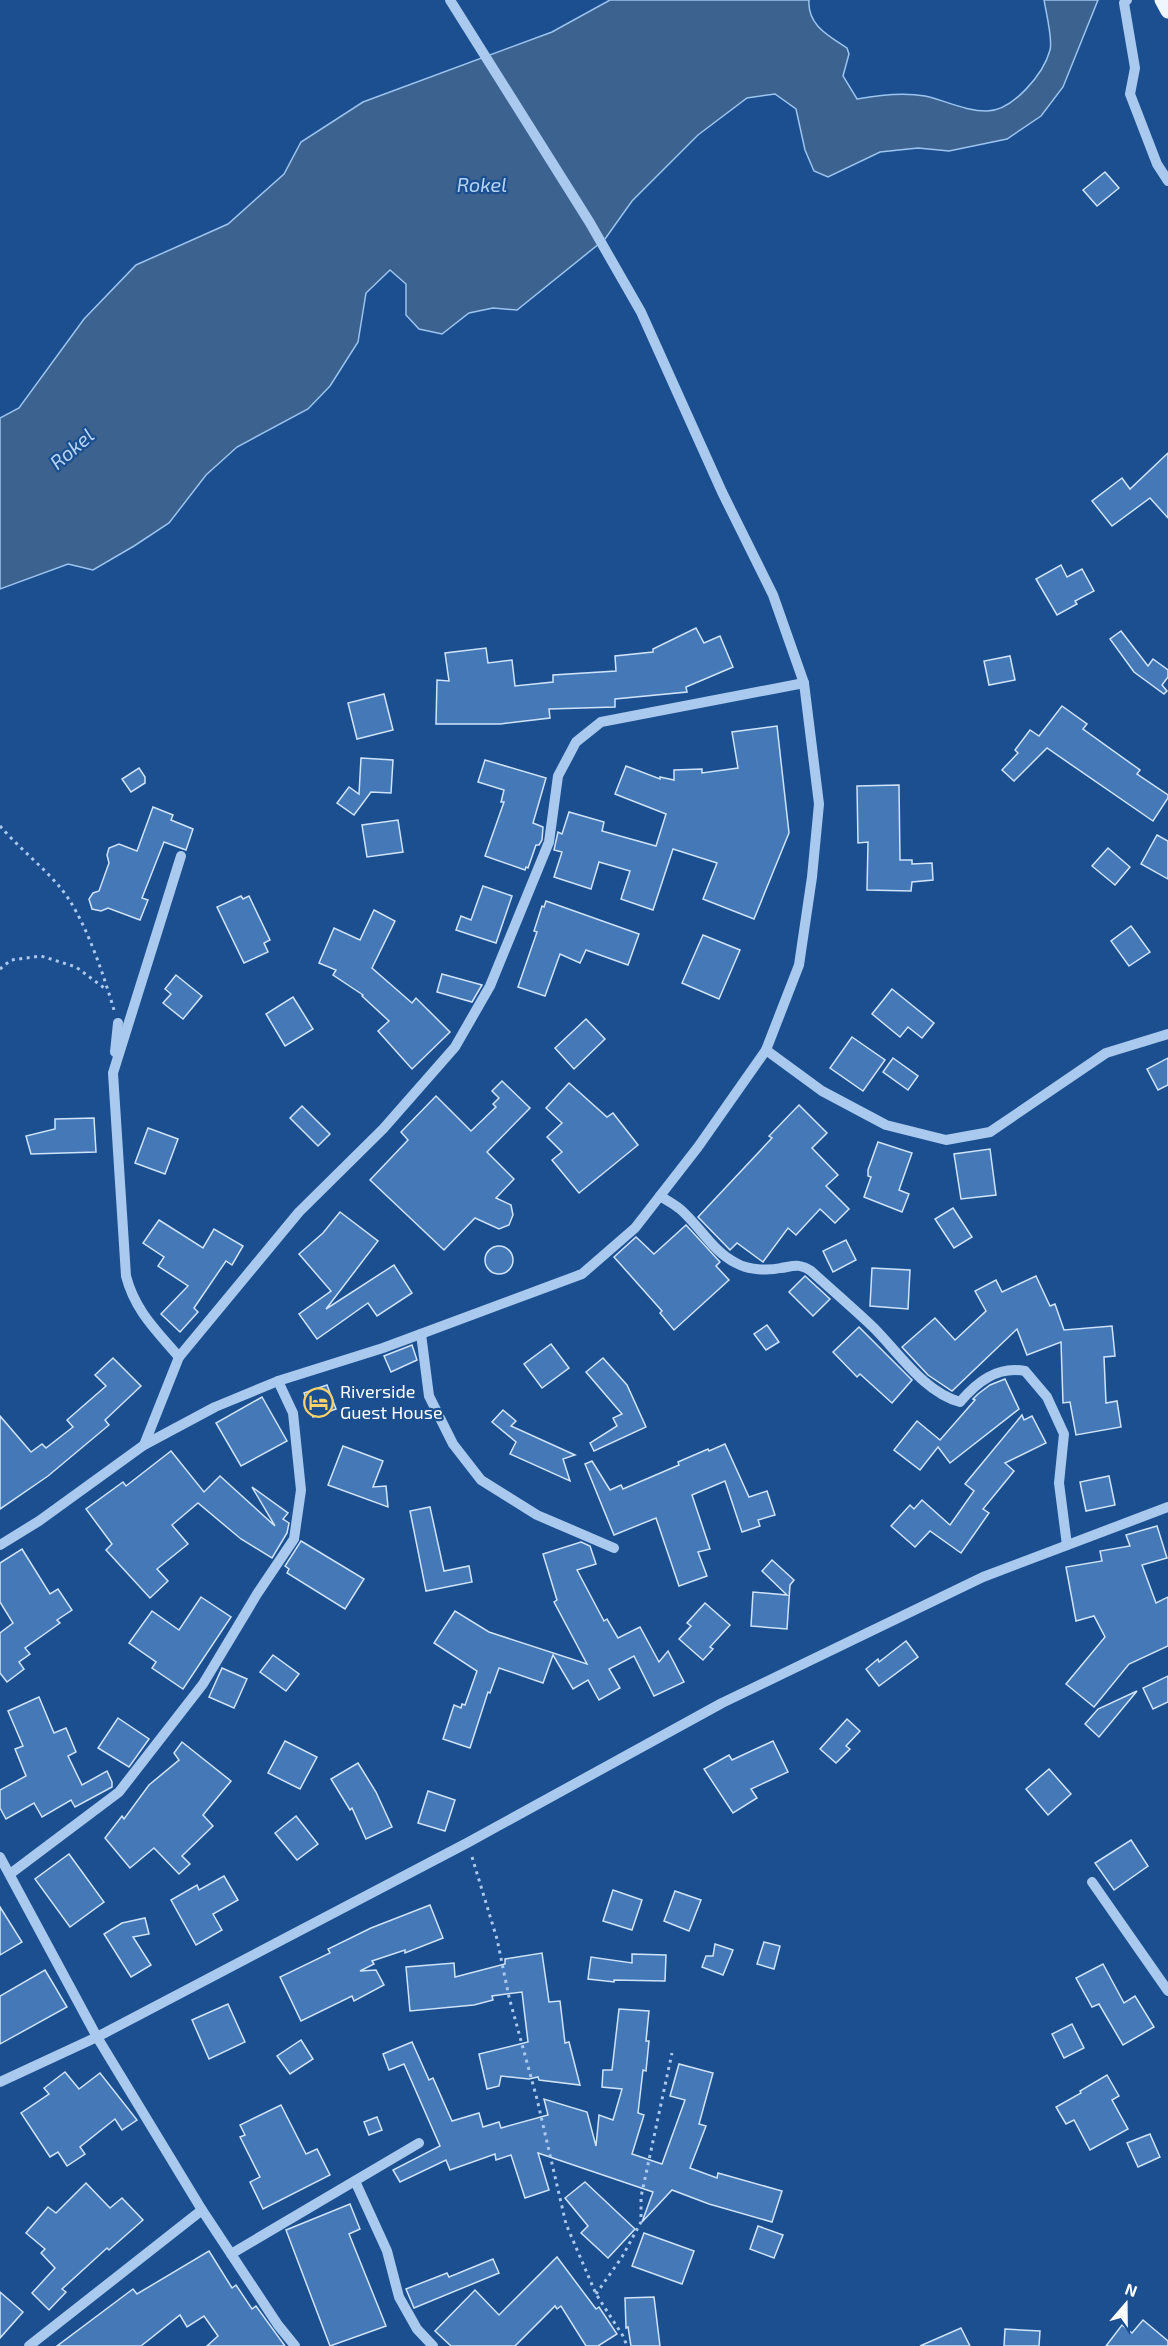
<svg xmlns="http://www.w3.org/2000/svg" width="1168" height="2346" font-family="'Exo 2',sans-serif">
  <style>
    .water { fill: #3c6290; stroke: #9cc4f0; stroke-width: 1.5 }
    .building { fill: #4478b7; stroke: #cfe3fa; stroke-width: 1.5 }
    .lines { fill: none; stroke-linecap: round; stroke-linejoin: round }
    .path { stroke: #a9c9ee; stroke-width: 3; stroke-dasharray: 3 4.5; stroke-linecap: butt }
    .minor { stroke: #a9c9ee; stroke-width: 10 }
    .major { stroke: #f0f6ff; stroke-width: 15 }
    .labels { text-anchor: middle; stroke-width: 4.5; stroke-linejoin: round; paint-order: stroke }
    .poi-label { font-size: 18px; fill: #fff; stroke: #1b4f8f; text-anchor: start }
    .water-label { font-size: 20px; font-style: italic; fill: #b5d3f5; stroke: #1b4f8f }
  </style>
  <rect width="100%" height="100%" fill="#1b4f8f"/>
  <path class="water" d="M610,0h199c-2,25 20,36 38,48l2,6 -6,22 14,23c22,-4 45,-7 68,-3 22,5 40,15 62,15 26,0 57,-38 63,-61 3,-10 -4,-38 -6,-50h54l-35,87 -22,29 -34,23 -58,12 -31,-3 -38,4 -52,25 -14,-6 -9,-21 -9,-41 -21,-15 -28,4 -49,37 -66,66 -27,38 -88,71 -24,-2 -24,5 -27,21 -23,-5 -13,-14v-31l-16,-14 -24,23 -8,49 -28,44 -22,23 -71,38 -31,28 -37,48 -35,23 -41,24 -25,-6 -68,25v-171l19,-10 65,-89 52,-54 92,-41 56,-50 17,-32 62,-40 189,-70z"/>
  <g class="building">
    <polygon points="1105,172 1119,188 1097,206 1083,190"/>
    <polygon points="1168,453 1168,518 1150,498 1112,526 1092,501 1122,478 1130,489"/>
    <polygon points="1061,565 1067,577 1082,569 1094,591 1075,601 1077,604 1057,615 1036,579"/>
    <polygon points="696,628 704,643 720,636 733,667 686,687 687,692 615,699 615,707 549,709 550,718 500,724 436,724 437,680 449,681 445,653 486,648 488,663 512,660 515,686 553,682 553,675 616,671 615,656 653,652 653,649"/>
    <polygon points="1121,631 1148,666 1153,659 1168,670 1168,677 1162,685 1167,691 1164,694 1134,672 1110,639"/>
    <polygon points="1010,656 1015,680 989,685 984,661"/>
    <polygon points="384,694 393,730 357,739 348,703"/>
    <polygon points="1062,706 1087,724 1083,729 1140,770 1137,774 1168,795 1168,798 1153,821 1047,748 1014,781 1002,770 1018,753 1015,750 1030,730 1039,736"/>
    <polygon points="777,726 789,833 754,919 703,899 717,863 673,849 653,910 621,899 630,871 599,862 591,889 554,877 562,852 554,850 558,832 562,834 569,812 604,822 602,831 656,846 666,814 615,794 626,766 660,779 660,777 674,780 674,770 702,769 702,773 738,768 732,732"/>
    <polygon points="361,758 393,760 391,793 371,792 354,815 337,803 349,787 359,794"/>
    <polygon points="485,760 546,778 533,823 543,827 542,840 539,845 536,845 528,868 526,867 525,870 485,856 504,802 501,802 504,790 478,782"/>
    <polygon points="139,768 145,777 145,783 131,792 122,779"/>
    <polygon points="899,785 900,860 912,860 912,864 932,863 933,880 912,882 911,891 867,890 868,842 858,843 857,786"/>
    <polygon points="153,807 173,815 171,820 193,829 186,850 164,842 142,898 148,900 140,920 108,908 101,911 92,909 89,899 93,893 99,891 109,863 107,855 109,848 119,844 137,851"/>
    <polygon points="398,820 403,852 367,857 362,825"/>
    <polygon points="1157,835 1168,841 1168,879 1141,864"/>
    <polygon points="1108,848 1130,867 1115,885 1092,866"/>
    <polygon points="483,886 512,896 496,943 456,930 461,916 471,920"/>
    <polygon points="241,896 243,899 249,896 270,940 264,943 268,952 244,963 217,907"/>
    <polygon points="546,901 639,934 628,965 586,950 580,963 560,954 545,996 518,987 537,932 534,931 542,906 544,907"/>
    <polygon points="374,910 395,921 372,968 412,1003 416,998 450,1032 412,1069 378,1031 389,1021 362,996 363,995 333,975 336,970 319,963 334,928 360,940"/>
    <polygon points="1131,926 1150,952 1129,966 1111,941"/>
    <polygon points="703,935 740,950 719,999 682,983"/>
    <polygon points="442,974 482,985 472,1002 437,992"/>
    <polygon points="176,975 202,996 183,1019 163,1003 171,994 165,989"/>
    <polygon points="892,989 934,1023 922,1038 908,1027 900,1037 872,1014"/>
    <polygon points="293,997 313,1029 285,1046 266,1014"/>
    <polygon points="586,1019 605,1039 574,1069 555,1048"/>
    <polygon points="852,1037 885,1060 863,1091 830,1068"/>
    <polygon points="893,1058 918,1076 908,1090 883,1072"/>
    <polygon points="1168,1058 1168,1085 1158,1090 1147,1069"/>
    <polygon points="502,1081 530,1108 487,1152 514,1179 496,1198 511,1205 513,1215 509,1225 499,1229 475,1218 444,1250 370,1180 408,1140 401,1132 436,1096 471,1131 496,1107 493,1104 499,1098 492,1091"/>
    <polygon points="569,1083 607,1117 613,1113 638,1145 579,1193 552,1160 562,1152 547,1137 562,1123 546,1108"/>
    <polygon points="799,1105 827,1133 812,1148 838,1175 826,1186 849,1209 835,1223 820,1209 796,1235 788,1228 763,1262 737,1243 730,1250 698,1217 772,1138 769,1136"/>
    <polygon points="302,1106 330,1134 318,1146 290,1118"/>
    <polygon points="94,1118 96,1152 31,1154 26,1136 55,1129 55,1119"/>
    <polygon points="148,1128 178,1139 165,1174 135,1163"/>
    <polygon points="878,1142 912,1153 899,1190 909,1194 902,1212 864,1197 871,1177 868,1176 868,1170"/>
    <polygon points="990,1149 996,1195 961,1199 954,1154"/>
    <polygon points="953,1208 972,1237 954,1248 935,1219"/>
    <polygon points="340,1212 378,1241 326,1309 394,1265 412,1293 377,1316 368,1303 317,1339 299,1314 331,1291 299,1254 323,1233"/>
    <polygon points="159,1220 203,1248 214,1229 243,1246 232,1265 226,1261 194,1308 198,1312 180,1332 161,1314 188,1286 158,1266 164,1257 143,1243"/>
    <polygon points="686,1225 720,1262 716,1266 729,1280 674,1330 660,1313 662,1311 614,1257 636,1237 654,1254"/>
    <polygon points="846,1240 856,1260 833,1272 823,1251"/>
    <circle cx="499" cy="1260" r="14"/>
    <polygon points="872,1268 910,1270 908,1309 870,1306"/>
    <polygon points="805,1276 830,1299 813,1316 789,1292"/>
    <polygon points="1036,1276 1050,1306 1055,1304 1064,1330 1112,1326 1115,1356 1104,1357 1106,1403 1117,1401 1121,1427 1076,1435 1070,1402 1063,1403 1061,1342 1027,1355 1017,1329 952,1391 928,1375 902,1347 935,1318 955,1340 986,1311 975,1291 996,1280 1002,1292"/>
    <polygon points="767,1325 779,1342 766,1350 754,1334"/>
    <polygon points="859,1327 912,1380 892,1403 860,1374 857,1377 833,1352"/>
    <polygon points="551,1344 569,1368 542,1388 524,1364"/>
    <polygon points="412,1345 417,1360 391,1372 384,1356"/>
    <polygon points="113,1358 141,1386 105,1420 109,1425 48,1476 0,1509 0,1416 31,1452 42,1444 46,1448 73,1427 67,1420 106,1386 95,1375"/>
    <polygon points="603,1358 627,1385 646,1427 594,1451 590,1443 617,1426 613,1418 622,1414 586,1372"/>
    <polygon points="1005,1379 1019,1409 950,1463 938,1447 920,1470 894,1450 917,1421 940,1440 975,1400 973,1399 978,1394 990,1385"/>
    <polygon points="327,1385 336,1409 313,1417 304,1393"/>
    <polygon points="262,1397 287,1441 241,1466 216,1423"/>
    <polygon points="503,1410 516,1421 511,1426 575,1455 563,1459 570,1481 510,1454 516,1442 492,1422"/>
    <polygon points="1022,1415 1024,1420 1032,1416 1046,1443 1005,1463 1014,1471 983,1509 989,1513 961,1553 930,1531 915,1547 891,1526 910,1505 914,1509 922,1500 950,1525 974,1491 965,1484"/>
    <polygon points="725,1444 749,1497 767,1491 775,1515 758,1520 760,1526 742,1532 725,1481 692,1495 710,1549 698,1552 707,1576 679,1586 656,1518 614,1535 585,1464 592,1461 610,1490 621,1485 623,1489 679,1465 678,1462 708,1449 709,1451"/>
    <polygon points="343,1446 383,1461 373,1487 386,1486 388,1507 328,1485"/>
    <polygon points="171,1451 204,1492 220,1476 275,1526 252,1487 288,1513 283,1519 289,1523 287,1533 272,1558 241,1539 198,1503 172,1525 188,1544 157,1569 168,1581 150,1598 106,1550 112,1544 86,1509 123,1482 126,1486"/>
    <polygon points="1109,1476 1115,1505 1086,1511 1080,1482"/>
    <polygon points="430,1507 444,1571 469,1566 472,1582 426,1591 410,1511"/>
    <polygon points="1157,1526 1167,1558 1142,1565 1156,1603 1168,1597 1168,1646 1129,1664 1094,1707 1066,1684 1105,1637 1094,1616 1076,1621 1066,1567 1102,1561 1100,1551 1130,1546 1126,1535"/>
    <polygon points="301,1541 364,1579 345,1609 287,1573 289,1569 285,1566"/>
    <polygon points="581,1542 590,1546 596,1564 577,1570 604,1621 607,1619 618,1638 640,1627 659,1662 668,1651 684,1682 654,1696 634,1656 609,1669 620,1688 599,1700 588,1680 573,1689 553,1655 543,1683 499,1668 490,1693 488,1692 470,1748 443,1739 454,1705 461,1708 462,1704 465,1705 477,1671 434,1643 455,1611 489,1632 587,1664 554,1602 557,1600 543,1554"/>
    <polygon points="22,1549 50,1594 58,1589 72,1610 57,1620 60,1623 25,1648 30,1654 19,1662 24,1669 7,1682 0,1673 0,1633 13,1623 0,1602 0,1563"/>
    <polygon points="772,1560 794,1580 790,1585 787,1629 751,1626 753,1592 787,1595 762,1571"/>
    <polygon points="201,1597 231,1617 183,1689 152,1668 156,1662 129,1643 152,1611 179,1630"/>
    <polygon points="705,1603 730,1625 710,1647 713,1649 703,1660 679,1639 691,1626 687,1623"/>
    <polygon points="906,1641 918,1657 879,1686 866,1669 878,1659 879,1662"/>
    <polygon points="273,1655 299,1674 286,1691 260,1672"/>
    <polygon points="222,1668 247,1679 234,1708 209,1697"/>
    <polygon points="1168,1676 1168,1702 1153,1709 1143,1688"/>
    <polygon points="1137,1691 1099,1737 1085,1724 1098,1709"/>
    <polygon points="39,1697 54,1733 66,1728 76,1752 68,1756 82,1785 107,1771 112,1782 112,1787 75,1807 71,1800 42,1817 34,1803 6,1819 0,1808 0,1790 26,1776 15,1749 23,1746 8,1711"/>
    <polygon points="118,1718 149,1739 129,1767 98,1748"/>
    <polygon points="847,1719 860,1731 846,1746 850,1749 836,1763 820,1749"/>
    <polygon points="285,1741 317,1757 300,1789 268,1773"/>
    <polygon points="773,1741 788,1772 751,1789 757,1798 733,1813 704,1769 729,1755 732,1760"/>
    <polygon points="182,1742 231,1781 203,1815 213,1826 182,1856 190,1864 179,1874 154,1848 130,1868 105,1838 122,1816 124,1819 149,1785 179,1760 174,1753"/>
    <polygon points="358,1763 376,1792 392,1827 366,1839 352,1808 350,1810 331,1779"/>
    <polygon points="1049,1769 1071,1794 1048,1815 1026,1789"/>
    <polygon points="428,1791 455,1800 445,1831 418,1823"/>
    <polygon points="296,1816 318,1844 297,1860 275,1833"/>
    <polygon points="1131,1840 1148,1866 1114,1890 1095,1863"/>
    <polygon points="69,1854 104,1902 70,1927 35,1879"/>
    <polygon points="224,1876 238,1900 213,1914 222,1930 196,1945 171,1900 197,1885 199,1890"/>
    <polygon points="613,1890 642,1900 632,1930 603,1921"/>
    <polygon points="675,1891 701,1900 689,1931 664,1921"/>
    <polygon points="430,1905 443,1938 405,1953 405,1950 372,1961 374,1964 360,1971 376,1970 384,1985 354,2001 352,1996 301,2021 280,1977 330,1953 328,1949 371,1928"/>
    <polygon points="0,1907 22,1942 0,1955"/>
    <polygon points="145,1918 149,1934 133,1937 151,1965 131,1977 104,1934 122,1923"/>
    <polygon points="764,1942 780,1946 774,1969 757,1964"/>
    <polygon points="715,1944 733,1950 723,1975 702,1967 706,1956 713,1956"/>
    <polygon points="542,1953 549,2002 560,2001 565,2043 569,2042 580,2085 539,2080 538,2077 529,2079 501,2076 499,2086 487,2089 479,2054 528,2042 522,1992 492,1996 493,2000 474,2005 410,2011 406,1967 454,1963 455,1977 505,1964 505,1959"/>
    <polygon points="632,1954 666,1955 665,1981 614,1980 614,1982 588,1979 591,1957 632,1963"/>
    <polygon points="1103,1964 1124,2003 1135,1996 1154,2027 1123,2045 1099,2004 1092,2007 1076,1978"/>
    <polygon points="45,1970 67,2007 0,2044 0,1996"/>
    <polygon points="228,2004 245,2042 209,2059 192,2020"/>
    <polygon points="619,2009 649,2011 646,2041 649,2041 646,2071 643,2070 638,2113 644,2115 632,2154 662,2164 685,2100 670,2096 679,2064 713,2073 699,2124 706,2126 690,2168 717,2178 718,2173 782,2191 772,2222 709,2204 672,2190 642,2222 653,2192 538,2153 549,2190 525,2198 511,2155 496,2160 495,2154 450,2170 446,2160 400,2182 393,2170 440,2146 404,2064 389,2070 383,2054 412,2042 429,2080 433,2078 452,2121 479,2113 483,2127 499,2122 501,2128 548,2115 544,2099 587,2112 596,2146 599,2115 613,2120 622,2089 602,2087 603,2070 612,2070"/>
    <polygon points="1072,2024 1084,2048 1064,2058 1052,2034"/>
    <polygon points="301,2040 313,2059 290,2074 277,2056"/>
    <polygon points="65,2072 79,2089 100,2073 137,2120 122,2130 115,2119 80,2147 85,2154 67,2166 58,2152 50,2157 21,2113 49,2094 44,2088"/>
    <polygon points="1107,2075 1119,2096 1112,2100 1128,2129 1090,2150 1074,2120 1066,2124 1056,2107 1081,2093 1080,2091"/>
    <polygon points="281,2105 306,2154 317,2149 330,2175 263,2209 250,2182 260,2177 240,2137 245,2135 240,2125"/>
    <polygon points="377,2117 382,2130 369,2135 364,2122"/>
    <polygon points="1150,2134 1160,2157 1138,2167 1127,2143"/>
    <polygon points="585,2182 635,2229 608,2258 581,2233 588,2226 565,2198"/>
    <polygon points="86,2183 110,2208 122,2198 143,2220 109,2250 107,2248 62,2289 66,2292 49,2310 32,2293 55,2268 41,2253 45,2249 26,2233 48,2207 56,2213"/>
    <polygon points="350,2204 360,2229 349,2234 386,2326 330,2346 286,2230"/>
    <polygon points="758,2226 783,2235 774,2258 750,2249"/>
    <polygon points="644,2233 694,2251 682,2284 632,2266"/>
    <polygon points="209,2251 232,2288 236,2285 252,2309 256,2306 285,2346 207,2346 218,2336 204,2316 187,2327 180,2315 141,2346 57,2346 133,2289 137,2294"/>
    <polygon points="557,2257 596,2309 599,2307 617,2334 598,2346 586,2346 561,2306 557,2309 555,2306 515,2346 451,2346 435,2331 475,2290 499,2315"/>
    <polygon points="493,2259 499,2273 414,2308 406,2289 447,2273 449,2277"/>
    <polygon points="0,2292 23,2312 0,2338"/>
    <polygon points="654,2297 660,2346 631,2346 628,2327 626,2328 625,2298"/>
    <polygon points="1143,2320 1168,2341 1168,2346 1106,2346 1122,2325 1132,2333"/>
    <polygon points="961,2328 970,2346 920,2346"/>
    <polygon points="1005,2329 1040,2331 1039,2346 1004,2346"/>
  </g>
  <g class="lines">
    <g class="path">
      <path d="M0,826c18,21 41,39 59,60 25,29 44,87 55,124"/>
      <polyline points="0,969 11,960 41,956 76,967 107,990"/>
      <polyline points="472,1857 497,1939 509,1997 537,2099 566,2224 596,2294 623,2336 627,2346"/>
      <polyline points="596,2294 622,2257 641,2222 641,2197 672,2053"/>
    </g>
    <g class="minor">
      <polyline points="1127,0 1124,3 1135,68 1130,94 1157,164 1168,181"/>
      <polyline points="766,1050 822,1091 886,1125 946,1140 990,1132 1106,1053 1168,1034"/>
      <polyline points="115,1052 118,1023"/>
      <path d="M660,1196c6,4 14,8 20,13 19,16 33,43 56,54 12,7 32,8 45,5 13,-2 18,-5 30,3 21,19 42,37 62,56 26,26 51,65 87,75 17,-20 37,-36 65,-31l22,26 17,37 -5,49 8,62"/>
      <polyline points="421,1334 429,1396 453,1444 481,1480 537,1515 614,1548"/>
      <path d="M179,1357c-22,-26 -44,-46 -53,-81l-13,-203 68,-217"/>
      <polyline points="144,1445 179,1357 299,1212 383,1129 455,1047 490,986 549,842 558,776 576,742 601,722 804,683"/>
      <polyline points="0,1545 39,1521 144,1445 215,1407 278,1381 383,1348 582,1274 635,1228 698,1147 766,1050 799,965 812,877 819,804 804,683 773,595 722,492 641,312 590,223 450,0"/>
      <polyline points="0,1857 97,2037 202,2210 278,2325 295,2346"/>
      <polyline points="10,1874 119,1792 203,1684 257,1594 294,1539 301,1490 293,1413 278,1381"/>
      <polyline points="1092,1882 1168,1991"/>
      <polyline points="0,2082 97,2037 467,1843 722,1703 983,1577 1168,1507"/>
      <polyline points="355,2181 387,2251 399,2297 417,2329 433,2346"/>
      <polyline points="231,2254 419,2143"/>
      <polyline points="29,2346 202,2210"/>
    </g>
    <polyline class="major" points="1162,0 1168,11"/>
  </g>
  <defs>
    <symbol id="hotel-ring" viewBox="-11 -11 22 22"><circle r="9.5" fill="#1b4f8f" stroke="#ffd166" stroke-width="1.5"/><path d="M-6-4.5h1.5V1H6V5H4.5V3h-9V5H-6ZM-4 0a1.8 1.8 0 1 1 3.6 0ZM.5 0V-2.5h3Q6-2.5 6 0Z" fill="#ffd166"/></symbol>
  </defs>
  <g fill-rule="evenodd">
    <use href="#hotel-ring" x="302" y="1386" width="33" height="33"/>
  </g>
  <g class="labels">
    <g class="poi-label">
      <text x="340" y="1398">Riverside<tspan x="340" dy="21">Guest House</tspan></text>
    </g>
    <g class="water-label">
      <text x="482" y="192">Rokel</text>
      <text transform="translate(72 449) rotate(-41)" y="7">Rokel</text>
    </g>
  </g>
  <g transform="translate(1126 2304) rotate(20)" stroke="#1b4f8f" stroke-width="4.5" paint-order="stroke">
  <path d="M0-4.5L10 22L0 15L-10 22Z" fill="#ffffff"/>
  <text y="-9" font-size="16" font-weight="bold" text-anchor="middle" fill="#ffffff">N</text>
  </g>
</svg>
